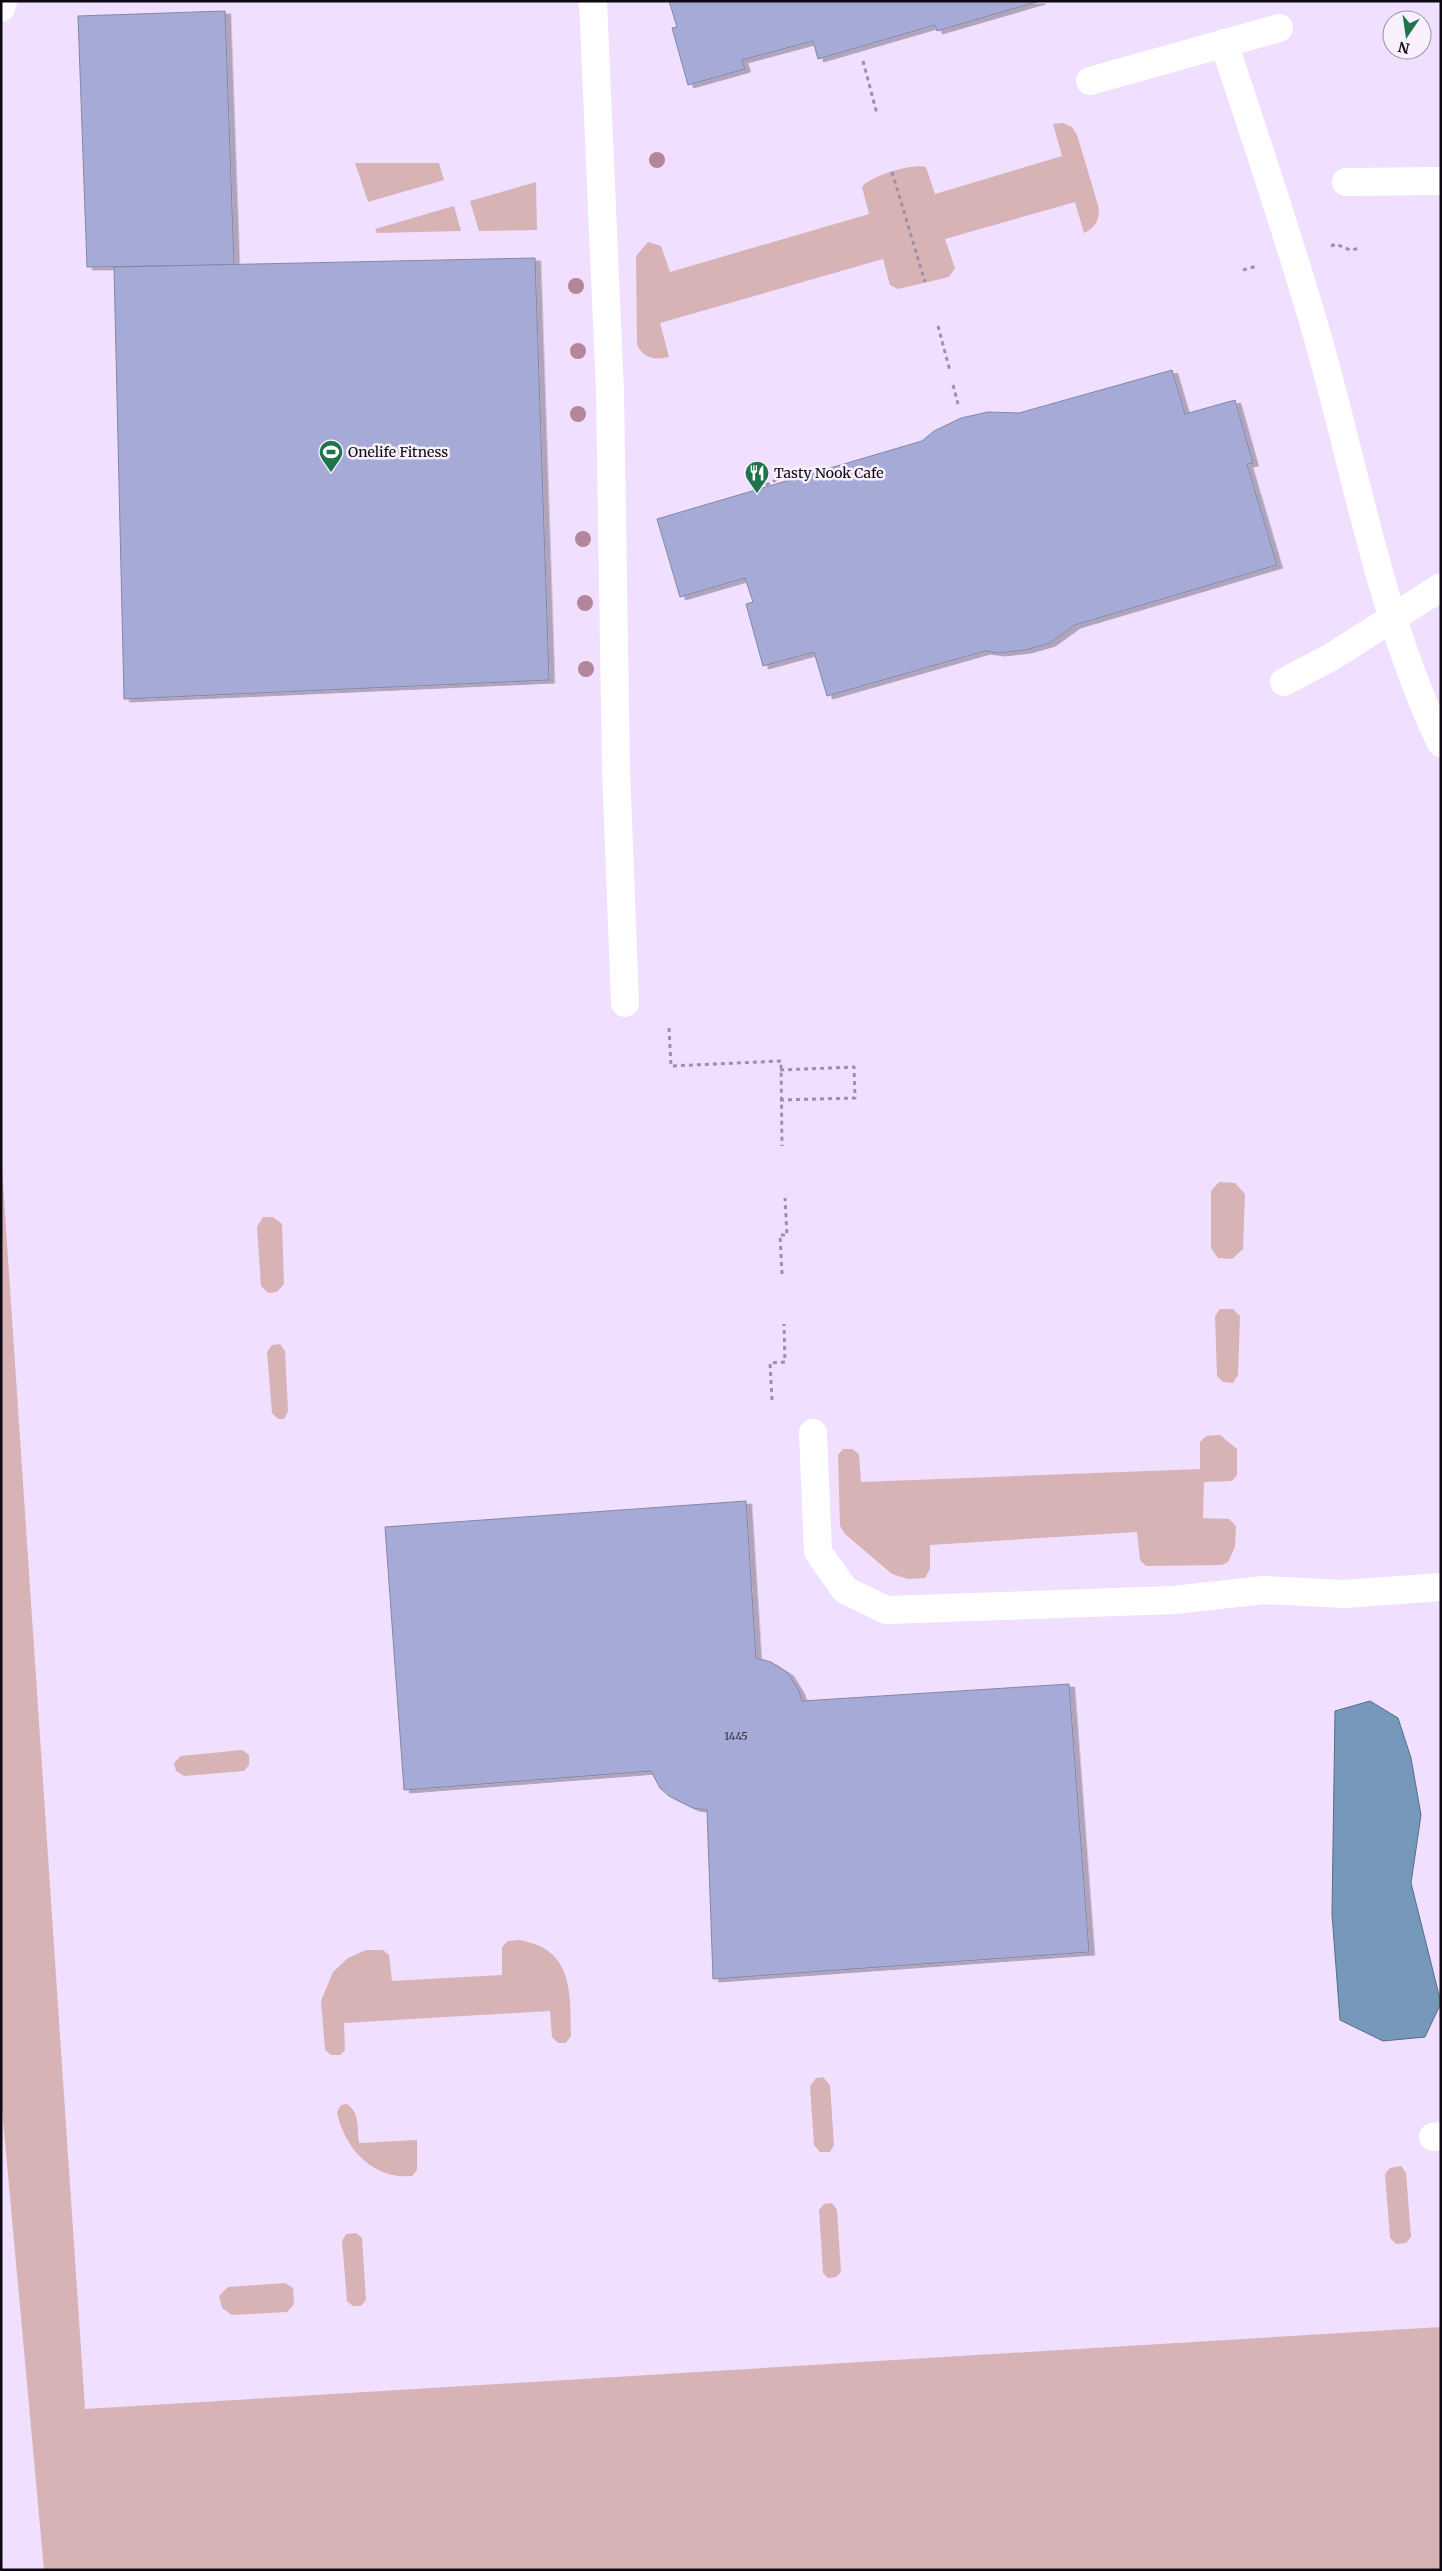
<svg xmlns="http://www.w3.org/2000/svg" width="1442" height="2571" font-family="Merriweather,serif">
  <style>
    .green { fill: #d8b3b6 }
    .water { fill: #7698bb; stroke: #576d88 }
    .building { fill: #a6aad7; stroke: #8487a6; filter: url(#shadow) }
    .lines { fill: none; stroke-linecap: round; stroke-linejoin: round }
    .path { stroke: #9d90a7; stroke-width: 3; stroke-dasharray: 4 4; stroke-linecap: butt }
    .minor { stroke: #fff; stroke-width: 28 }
    .tree { fill: #b38699 }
    .labels { text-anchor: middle; stroke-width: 5; stroke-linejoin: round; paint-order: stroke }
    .number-label { font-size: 11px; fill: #343043 }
    .poi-label { font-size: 14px; fill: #0e0812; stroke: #f8f1fd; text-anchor: start }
  </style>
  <defs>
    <filter id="shadow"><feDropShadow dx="5.5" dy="3" stdDeviation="0" flood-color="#0004"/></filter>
  </defs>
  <rect width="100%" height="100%" fill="#f0dffe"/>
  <g class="green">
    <path d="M1063,123l9,4 5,8 21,70c3,12 -2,23 -14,28l-9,-31 -130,37 10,29 -6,9 -51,12 -8,-4 -7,-26 -223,64 9,34c-13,3 -25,2 -32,-12l-1,-89 12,-14 13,4 9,26 199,-58 -7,-27c8,-11 50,-24 64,-20l9,27 127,-38 -9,-32z"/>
    <polygon points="355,163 439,163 444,180 368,202"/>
    <polygon points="536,182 537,230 479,231 470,201"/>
    <polygon points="454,206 461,231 377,233 375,229"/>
    <polygon points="1,1154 85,2409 1441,2327 1441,2570 44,2570 1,2098"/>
    <polygon points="1219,1182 1235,1183 1245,1194 1243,1249 1232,1259 1218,1258 1211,1248 1211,1191"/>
    <polygon points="263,1217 273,1217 282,1224 284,1284 277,1292 268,1293 261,1286 257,1227"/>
    <polygon points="1220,1309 1233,1309 1240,1316 1238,1375 1233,1383 1223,1382 1217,1376 1215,1316"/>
    <polygon points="280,1344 285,1351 288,1411 284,1419 278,1419 272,1413 267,1352 272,1345"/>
    <polygon points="1220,1435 1237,1449 1237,1475 1232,1481 1204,1482 1203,1518 1229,1519 1236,1526 1235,1547 1228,1562 1222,1565 1146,1566 1140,1560 1137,1532 930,1545 930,1569 925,1578 908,1579 892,1574 845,1534 840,1526 838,1455 843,1449 852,1449 859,1454 861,1482 1200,1469 1200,1442 1206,1436"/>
    <polygon points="242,1750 249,1755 249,1765 244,1771 184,1776 176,1771 174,1763 181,1756"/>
    <path d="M520,1940c7,2 16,4 22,7 32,17 28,58 29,89l-5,7h-8l-6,-6 -2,-26 -206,12 1,27 -5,5h-9l-6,-5 -4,-49 12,-29 15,-14 18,-8h17l6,5 3,26 110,-6v-28l6,-6z"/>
    <polygon points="823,2077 830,2085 834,2145 830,2152 820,2152 814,2145 810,2086 816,2078"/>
    <path d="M347,2104c13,9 10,24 12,39l58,-3v30l-5,6c-40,4 -68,-29 -75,-64l4,-7z"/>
    <polygon points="1401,2166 1406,2173 1411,2237 1406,2243 1396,2244 1390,2238 1385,2174 1390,2168"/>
    <polygon points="832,2203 837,2210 841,2272 836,2277 828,2278 823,2273 819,2210 824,2204"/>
    <polygon points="356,2233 362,2238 366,2300 361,2306 353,2306 347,2301 342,2241 346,2234"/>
    <polygon points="285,2283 293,2288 294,2304 287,2312 232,2315 222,2308 219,2296 228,2287"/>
  </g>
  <polygon class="water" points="1370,1701 1398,1718 1411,1758 1421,1815 1411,1883 1441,2003 1425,2037 1383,2041 1340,2020 1332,1914 1335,1711"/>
  <g class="building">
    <polygon points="669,1 1040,1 937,31 935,25 818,59 813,41 742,60 745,69 688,85 672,28 677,27"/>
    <polygon points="225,11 234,265 87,267 78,16"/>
    <polygon points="535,258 549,680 124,699 114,267"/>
    <polygon points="1172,370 1185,414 1235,400 1253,463 1247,464 1277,565 1075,625 1050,643 1026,650 999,653 985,651 827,696 814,652 763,666 746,604 753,602 745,578 680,597 657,519 922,441 934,431 961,418 988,412 1019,413"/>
    <polygon points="746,1501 756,1658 771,1662 788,1673 799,1691 802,1701 1069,1684 1089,1952 713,1979 707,1810 693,1808 669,1796 660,1788 651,1771 404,1790 385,1527"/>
  </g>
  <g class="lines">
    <g class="path">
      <polyline points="863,61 877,114"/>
      <polyline points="892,172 925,282"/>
      <polyline points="1331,246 1336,244 1350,250 1361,248"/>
      <polyline points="1243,270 1257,266"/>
      <polyline points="938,326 950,371"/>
      <polyline points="953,385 958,404"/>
      <polyline points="759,489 794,470"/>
      <polyline points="669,1028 671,1066 781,1061 782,1146"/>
      <polyline points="780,1100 855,1098 854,1067 780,1070"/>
      <polyline points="782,1274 780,1235 787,1235 785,1198"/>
      <polyline points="772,1400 770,1363 785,1362 784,1324"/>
    </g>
    <g class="minor">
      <polyline points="593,1 610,392 616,770 625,1003"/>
      <polyline points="1,8 3,1"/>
      <path d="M1224,43c32,97 65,194 93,292 39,136 63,280 124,408"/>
      <polyline points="1090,81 1279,28"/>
      <polyline points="1346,182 1441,181"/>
      <polyline points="1284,682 1333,656 1441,587"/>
      <polyline points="813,1433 818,1552 845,1590 886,1610 1174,1600 1264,1590 1344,1594 1441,1587"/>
      <polyline points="1433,2137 1441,2136"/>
    </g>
  </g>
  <g class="tree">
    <circle cx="657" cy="160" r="8"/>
    <circle cx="576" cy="286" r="8"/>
    <circle cx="578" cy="351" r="8"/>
    <circle cx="578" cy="414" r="8"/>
    <circle cx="583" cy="539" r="8"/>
    <circle cx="585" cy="603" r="8"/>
    <circle cx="586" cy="669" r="8"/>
  </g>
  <defs>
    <symbol id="stadium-pin" viewBox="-11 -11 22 30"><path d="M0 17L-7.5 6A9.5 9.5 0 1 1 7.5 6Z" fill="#1d7549" stroke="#f8f1fd"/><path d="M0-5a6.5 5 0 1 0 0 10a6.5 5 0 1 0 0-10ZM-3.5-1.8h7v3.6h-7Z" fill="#fff"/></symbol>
    <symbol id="restaurant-pin" viewBox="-11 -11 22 30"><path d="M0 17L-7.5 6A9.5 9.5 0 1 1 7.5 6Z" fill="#1d7549" stroke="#f8f1fd"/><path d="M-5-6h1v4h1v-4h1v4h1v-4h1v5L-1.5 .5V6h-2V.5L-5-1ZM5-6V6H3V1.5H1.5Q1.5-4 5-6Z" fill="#fff"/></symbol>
  </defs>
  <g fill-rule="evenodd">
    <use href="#stadium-pin" x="317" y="438" width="28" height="38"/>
    <use href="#restaurant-pin" x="743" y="459" width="28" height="38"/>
  </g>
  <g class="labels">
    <g class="number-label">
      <text x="736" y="1740">1445</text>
    </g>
    <g class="poi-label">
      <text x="348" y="457">Onelife Fitness</text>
      <text x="774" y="478">Tasty Nook Cafe</text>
    </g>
  </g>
  <rect width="1442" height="2571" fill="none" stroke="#0e0812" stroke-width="5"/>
  <g transform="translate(1407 35) rotate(193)"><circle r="24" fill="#f8f1fd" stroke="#9a949f"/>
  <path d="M0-4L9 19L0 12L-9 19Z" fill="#1d7549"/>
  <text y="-8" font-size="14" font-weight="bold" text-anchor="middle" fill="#0e0812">N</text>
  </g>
</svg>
